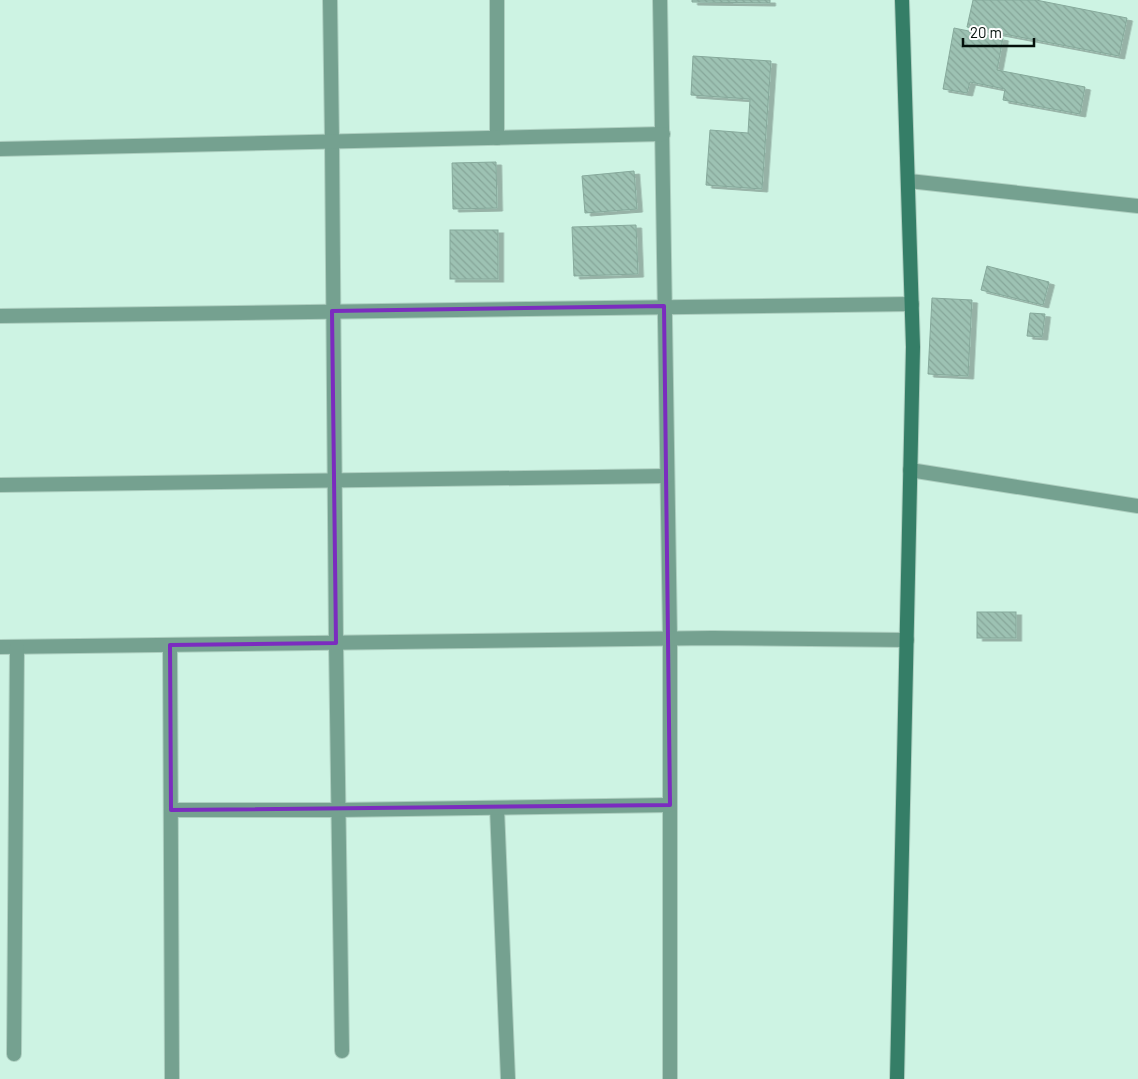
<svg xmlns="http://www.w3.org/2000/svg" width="1138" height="1079" font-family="Barlow,sans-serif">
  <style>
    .building { fill: url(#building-back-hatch); stroke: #86a99b; filter: url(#shadow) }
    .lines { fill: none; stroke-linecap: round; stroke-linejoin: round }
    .minor-casing { stroke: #adcfc0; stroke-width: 16 }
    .secondary-casing { stroke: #adcfc0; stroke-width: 16 }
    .minor { stroke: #75a190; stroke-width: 14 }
    .secondary { stroke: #357e67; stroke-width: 14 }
    .marked { fill: none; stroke: #7b2cbf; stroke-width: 4; stroke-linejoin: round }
  </style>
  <defs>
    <pattern id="building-back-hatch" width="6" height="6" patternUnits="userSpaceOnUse" patternTransform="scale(1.25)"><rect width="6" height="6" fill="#9dc2b3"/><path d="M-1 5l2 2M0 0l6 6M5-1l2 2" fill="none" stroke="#86a699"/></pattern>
    <filter id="shadow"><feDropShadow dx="5.5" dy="3" stdDeviation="0" flood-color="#0004"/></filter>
  </defs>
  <rect width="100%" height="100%" fill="#cdf3e3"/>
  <g class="building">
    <polygon points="692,0 770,0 770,3 692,2"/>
    <polygon points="973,0 1036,0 1127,18 1119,56 967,27"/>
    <polygon points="954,28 1003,38 997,70 1085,87 1080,114 1003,100 1005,89 970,82 967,93 943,89"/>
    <polygon points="693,56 771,61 762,189 706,185 710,130 748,133 750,99 691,95"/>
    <polygon points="496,162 497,208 453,209 452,163"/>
    <polygon points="634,171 637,209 585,213 582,176"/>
    <polygon points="636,225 638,274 574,276 572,227"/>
    <rect x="450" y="230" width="48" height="49"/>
    <polygon points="987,266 1049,282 1043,305 981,290"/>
    <polygon points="932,298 972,300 968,376 928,374"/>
    <polygon points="1030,313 1045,314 1042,337 1027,336"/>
    <rect x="977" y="612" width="39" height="26"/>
  </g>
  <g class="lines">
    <defs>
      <g id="minor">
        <polyline points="330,0 332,141 336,643 342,1051"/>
        <polyline points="660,0 670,639 670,1079"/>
        <polyline points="497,138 497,0"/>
        <polyline points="0,149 663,134"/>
        <polyline points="909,181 1138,206"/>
        <polyline points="0,316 912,304"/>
        <polyline points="910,470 1138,506"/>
        <polyline points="0,485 667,476"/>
        <polyline points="170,645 172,1079"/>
        <polyline points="0,647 712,638 907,640"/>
        <polyline points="497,808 508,1079"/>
        <polyline points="171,810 338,810 670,805"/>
        <polyline points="14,1054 17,647"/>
      </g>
      <polyline id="secondary" points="897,1079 913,347 902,0"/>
    </defs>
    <use href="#minor" class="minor-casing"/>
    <use href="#secondary" class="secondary-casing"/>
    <use href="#minor" class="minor"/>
    <use href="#secondary" class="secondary"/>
  </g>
  <path class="marked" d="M664,306l6,499 -499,5 -1,-165 166,-2 -4,-332z"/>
  <path d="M963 38v8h71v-8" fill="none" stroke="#04100b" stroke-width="2.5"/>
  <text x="970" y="38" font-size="15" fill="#04100b" stroke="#ffffff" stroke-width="4" paint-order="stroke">20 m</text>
</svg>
